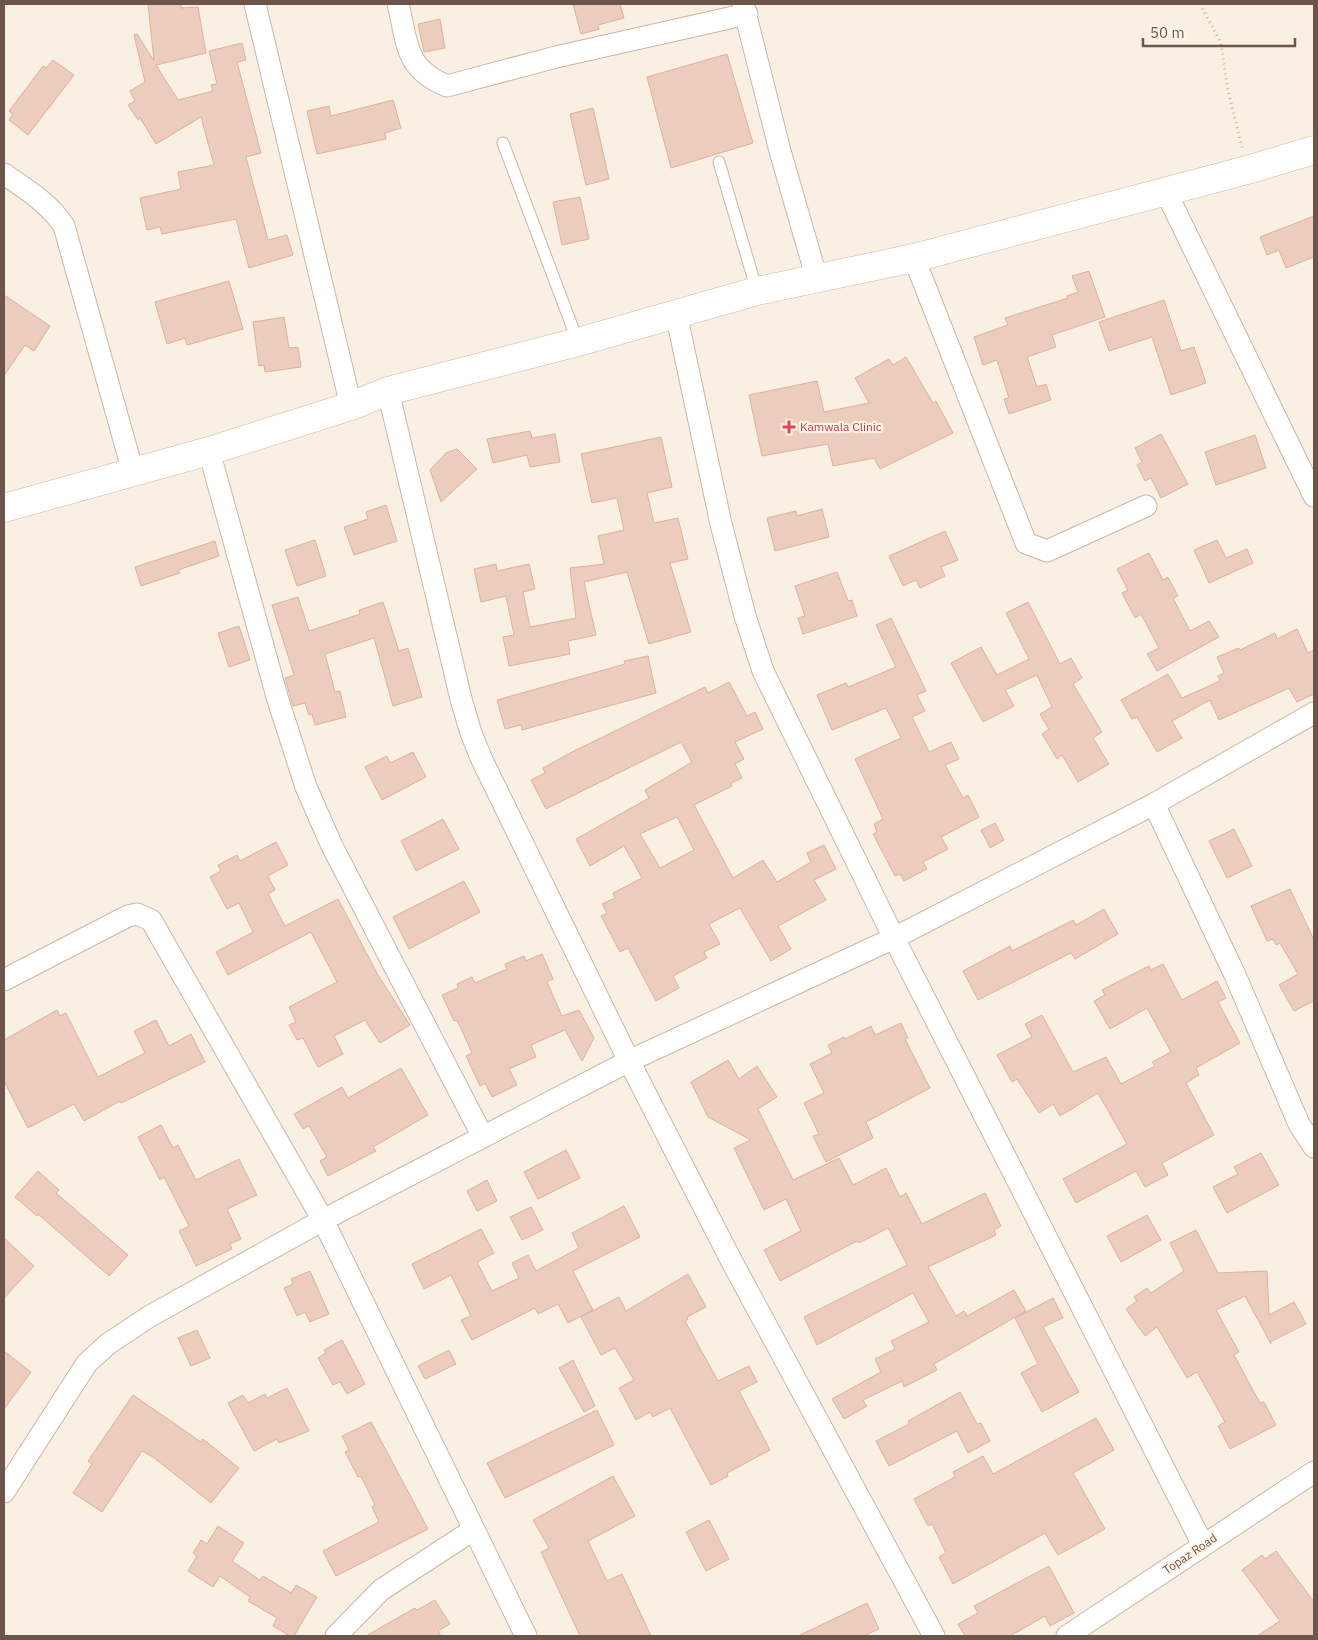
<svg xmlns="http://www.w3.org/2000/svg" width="1318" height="1640" font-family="'IBM Plex Sans',sans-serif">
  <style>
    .building { fill: #ecccbc; stroke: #ddb29e; fill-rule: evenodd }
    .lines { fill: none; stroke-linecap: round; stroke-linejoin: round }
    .lane-casing { stroke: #c9b6aa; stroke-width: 13 }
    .street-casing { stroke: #c9b6aa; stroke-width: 23 }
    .secondary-casing { stroke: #ceb7aa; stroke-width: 29 }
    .path { stroke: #d0afa0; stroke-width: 3; stroke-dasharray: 1 4; stroke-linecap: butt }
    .lane { stroke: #fff; stroke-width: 11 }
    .street { stroke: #fff; stroke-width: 21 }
    .secondary { stroke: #fff; stroke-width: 28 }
    .health-dot { fill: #e0444e; stroke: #fdf3e7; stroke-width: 2 }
    .labels { text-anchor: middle; stroke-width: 4.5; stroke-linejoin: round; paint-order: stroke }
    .health-label { font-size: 12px; fill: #be3a42; stroke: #fdf3e7; text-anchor: start }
    .street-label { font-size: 12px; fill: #6e554b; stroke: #fdf3e7 }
  </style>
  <rect width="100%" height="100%" fill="#f9efe2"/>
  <g class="building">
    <polygon points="148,4 181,4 181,8 198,7 206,53 156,65 178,100 213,91 211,85 217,84 209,51 242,43 246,60 237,62 261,153 246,157 268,240 287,235 293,255 249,268 236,219 162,234 160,227 147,230 140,198 181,189 178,172 214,165 201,117 156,144 140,118 138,120 128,105 135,101 130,91 145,82 134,35 137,34 154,61"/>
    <polygon points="573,4 620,4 624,18 598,25 599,29 581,34"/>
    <polygon points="440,19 445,48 424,52 418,24"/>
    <polygon points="727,54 753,143 671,168 647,77"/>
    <polygon points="53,60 74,75 28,135 9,120 13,114 9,111 43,66 46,68"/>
    <polygon points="393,100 401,128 385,133 386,139 317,154 307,111 329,106 331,116"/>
    <polygon points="593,108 609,179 586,185 570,114"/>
    <polygon points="580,197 589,239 562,245 553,202"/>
    <polygon points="1314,216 1314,257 1286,268 1279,250 1267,255 1260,237"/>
    <polygon points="1089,271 1105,317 1052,335 1056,347 1027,357 1037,387 1046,384 1051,400 1009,414 1004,399 1009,398 997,360 983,365 974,337 1008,325 1005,318 1068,298 1067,296 1078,292 1072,276"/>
    <polygon points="229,281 243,329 187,345 185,338 167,344 155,302"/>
    <polygon points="4,295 50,326 34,351 25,345 4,376"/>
    <polygon points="1164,300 1181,351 1194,347 1206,383 1171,395 1152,337 1109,351 1099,322"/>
    <polygon points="284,317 289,348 298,347 301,367 265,372 264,365 259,366 253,322"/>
    <polygon points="906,357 933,403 936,401 953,433 880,469 874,458 833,466 828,444 762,456 749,395 817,381 824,412 869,403 855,378 889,359 893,365"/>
    <polygon points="530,431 532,438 555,434 560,462 530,467 527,455 493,463 487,439"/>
    <polygon points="1161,434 1188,484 1161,498 1151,478 1145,481 1137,465 1142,462 1135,448"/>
    <polygon points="1255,435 1266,468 1216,485 1205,452"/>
    <polygon points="661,437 672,487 647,493 654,523 678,518 688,559 670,563 691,632 649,644 627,572 584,582 596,635 568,641 570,654 509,666 503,637 514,635 506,596 481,602 474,569 496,564 497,571 529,564 535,589 523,592 530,627 576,618 570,568 604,564 598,536 624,530 617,498 592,503 581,454"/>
    <polygon points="457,449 477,469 441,502 430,470 446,453"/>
    <polygon points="386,505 397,541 354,555 344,527 368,519 366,512"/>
    <polygon points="822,509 829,537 775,551 767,518 796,511 797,516"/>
    <polygon points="945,531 958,560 941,567 945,576 920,588 916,580 903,586 889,556"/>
    <polygon points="315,540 326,576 297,586 285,550"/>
    <polygon points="1217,540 1226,558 1247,549 1253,563 1209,583 1194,550"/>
    <polygon points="215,541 219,556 178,570 180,573 141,586 135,567"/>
    <polygon points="1149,553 1163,580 1168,577 1178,596 1173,598 1190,631 1209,621 1219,637 1157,671 1147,654 1159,648 1141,614 1135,618 1122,593 1128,590 1117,569"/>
    <polygon points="837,572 848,601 852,600 857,616 803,634 798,618 805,616 795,586"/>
    <polygon points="298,597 309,631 360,614 359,610 383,602 399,651 408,648 422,697 393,706 374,638 325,654 335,692 340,691 346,717 315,725 312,714 309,715 305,703 293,706 285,678 294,675 272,605"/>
    <polygon points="1028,602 1060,664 1071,658 1082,678 1073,684 1102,732 1093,738 1109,764 1078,782 1062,755 1057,759 1042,734 1049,729 1040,714 1052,707 1037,675 1005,690 1014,706 983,722 951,663 981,647 997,675 1029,659 1006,613"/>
    <polygon points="891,618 926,691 917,695 925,711 912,717 929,752 951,742 959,759 945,765 963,798 968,795 979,817 941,837 948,849 923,862 927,869 904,881 900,874 895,876 873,834 877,832 874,824 883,819 855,759 901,738 886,708 832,730 817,695 846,683 848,687 896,667 876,625"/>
    <polygon points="239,626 250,660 229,667 218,633"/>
    <polygon points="1297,629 1308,653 1314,650 1314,694 1297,702 1289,688 1219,720 1210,700 1172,721 1182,738 1157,752 1137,717 1132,719 1121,700 1168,674 1182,698 1220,681 1218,676 1224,673 1217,657 1239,648 1240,650 1275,633 1277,639"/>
    <polygon points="648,656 656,693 522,730 521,725 505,729 497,700 625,664 624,661"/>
    <path d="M729,682l18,34 8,-4 8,17 -28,13 9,17 -9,5 7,14 -11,5 1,3 -38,19 39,73 30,-18 14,22 34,-20 -4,-9 17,-8 12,24 -22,11 12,20 -48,26 13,23 -20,12 -31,-53 -31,16 11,20 -16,8 3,6 -34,18 6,12 -23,13 -28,-53 -8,4 -19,-36 6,-3 -5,-9 13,-6 -2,-5 29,-15 -18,-32 -34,20 -14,-27 73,-41 -4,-8 47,-28 -11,-20 -135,67 -15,-29 14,-7 -2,-5 27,-15 135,-66 3,6zM677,817l17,33 -34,18 -20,-34z"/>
    <polygon points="413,752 426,777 382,800 365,767 387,756 390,763"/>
    <polygon points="443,819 459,849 416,871 401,841"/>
    <polygon points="995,823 1004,840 990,848 981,830"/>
    <polygon points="1234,829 1252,866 1227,878 1209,841"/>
    <polygon points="276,842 288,865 268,876 275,890 268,894 285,926 338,899 378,975 410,1025 380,1043 365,1020 334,1036 343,1054 318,1067 303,1038 297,1040 289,1025 296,1022 289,1007 337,982 311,932 228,975 216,952 253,932 239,903 227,909 210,877 221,871 218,865 237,855 240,861"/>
    <polygon points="464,881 480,912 409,949 393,917"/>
    <polygon points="1290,889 1314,940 1314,1001 1294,1011 1279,985 1298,974 1280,943 1276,945 1273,939 1267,941 1251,906"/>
    <polygon points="1104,909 1118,934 1075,959 1071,953 978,1000 963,971 1010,946 1012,951 1073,920 1076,925"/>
    <polygon points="542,954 553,979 547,982 562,1016 579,1010 594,1038 582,1061 565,1030 531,1045 536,1057 509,1069 517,1085 492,1097 485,1083 480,1086 466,1056 472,1053 457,1020 454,1021 442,995 458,988 457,984 472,977 475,983 507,969 505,964 524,956 526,961"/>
    <polygon points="1163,964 1182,1000 1217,981 1226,998 1218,1002 1240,1043 1196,1068 1199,1075 1186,1083 1214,1135 1162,1163 1168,1175 1145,1187 1136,1171 1076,1203 1063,1179 1127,1144 1098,1093 1060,1116 1053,1104 1039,1113 1017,1079 1012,1082 997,1055 1032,1037 1025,1024 1042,1015 1073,1072 1106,1057 1121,1084 1155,1066 1152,1062 1171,1052 1147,1008 1110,1029 1094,1001 1105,995 1102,990 1127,977 1149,966 1151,970"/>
    <polygon points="57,1010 60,1016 66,1013 98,1077 145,1053 134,1031 156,1020 169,1046 191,1034 205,1062 121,1103 120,1101 84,1121 74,1104 28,1128 4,1081 4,1040"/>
    <polygon points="901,1023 908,1038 905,1039 930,1088 866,1122 873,1138 826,1162 813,1136 819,1134 804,1103 824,1093 810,1064 832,1053 828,1045 844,1037 845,1039 871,1026 875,1035"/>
    <polygon points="728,1060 739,1079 757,1066 777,1097 758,1109 793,1180 839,1158 853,1185 886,1168 900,1197 906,1193 922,1224 985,1193 1001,1226 994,1230 996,1235 928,1267 956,1316 964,1311 967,1316 1014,1290 1026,1311 934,1364 937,1370 904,1387 902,1381 863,1400 867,1406 844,1419 832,1399 881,1372 875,1359 895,1349 891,1341 929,1322 913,1293 817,1345 804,1317 907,1265 888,1228 859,1243 857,1241 780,1281 764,1250 801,1231 786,1199 764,1210 734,1148 751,1140 708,1117 691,1082"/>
    <polygon points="401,1068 428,1115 373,1147 376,1151 328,1176 320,1161 327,1157 309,1126 303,1129 294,1114 342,1087 348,1098"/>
    <polygon points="161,1125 173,1148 178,1145 196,1180 239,1159 257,1195 227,1209 241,1239 230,1244 232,1249 196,1266 179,1231 189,1226 164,1177 160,1180 138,1137"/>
    <polygon points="566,1150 580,1178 538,1199 524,1172"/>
    <polygon points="1261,1153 1279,1185 1227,1213 1213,1187 1238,1174 1234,1167"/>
    <polygon points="38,1171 59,1190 56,1193 128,1255 109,1276 38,1214 37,1216 15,1197"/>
    <polygon points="487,1180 497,1201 477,1211 467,1191"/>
    <polygon points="624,1206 640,1237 573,1271 593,1310 568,1323 558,1304 538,1314 535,1308 472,1340 461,1320 471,1316 451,1275 424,1289 412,1264 481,1229 494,1253 477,1262 492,1291 519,1278 512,1263 528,1255 536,1271 579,1248 572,1233"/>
    <polygon points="531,1207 543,1230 522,1240 510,1217"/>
    <polygon points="1147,1215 1161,1240 1121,1262 1107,1236"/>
    <polygon points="1196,1230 1218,1273 1267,1271 1269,1315 1294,1302 1306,1324 1270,1342 1271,1344 1245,1296 1216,1310 1239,1352 1234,1355 1260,1403 1264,1402 1276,1425 1230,1449 1218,1426 1225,1422 1197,1372 1187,1378 1157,1327 1145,1336 1126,1309 1137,1301 1134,1297 1147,1288 1151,1293 1184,1271 1170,1243"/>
    <polygon points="4,1238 34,1266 4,1298"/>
    <polygon points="310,1271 329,1314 310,1322 305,1312 297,1316 284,1288 293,1284 291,1279"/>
    <polygon points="688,1274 706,1307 687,1317 688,1319 685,1321 718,1381 749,1366 757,1382 739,1391 770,1450 727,1473 728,1476 711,1485 670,1408 653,1417 650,1412 636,1420 619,1388 634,1380 615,1348 601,1355 581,1317 619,1297 626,1311"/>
    <polygon points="1053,1298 1063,1318 1043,1327 1079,1392 1042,1412 1021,1373 1038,1364 1015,1318"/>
    <polygon points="197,1330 210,1358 191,1366 178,1338"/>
    <polygon points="342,1340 365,1384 347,1394 340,1382 333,1385 318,1358 326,1353 324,1350"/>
    <polygon points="449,1350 456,1364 425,1379 418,1366"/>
    <polygon points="4,1351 31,1372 4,1409"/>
    <polygon points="573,1360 595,1406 584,1412 559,1368"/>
    <polygon points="287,1388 309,1431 279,1443 277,1439 254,1451 228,1403 243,1395 248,1403 265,1394 267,1398"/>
    <polygon points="960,1392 977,1424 981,1423 990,1441 968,1453 957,1431 889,1466 876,1441 909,1424 908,1421"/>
    <polygon points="133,1395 201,1442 203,1439 239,1468 211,1503 153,1457 142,1451 102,1512 73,1493 92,1464 88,1461"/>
    <polygon points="597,1410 614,1445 505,1498 487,1463"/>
    <polygon points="1096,1418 1114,1450 1073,1473 1105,1529 1058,1555 1045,1533 953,1584 939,1557 946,1553 932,1524 928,1526 914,1499 955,1477 953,1472 983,1456 993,1474"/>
    <polygon points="371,1422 428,1529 336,1576 323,1551 379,1522 372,1507 375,1505 361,1476 358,1477 345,1452 349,1450 342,1436"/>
    <polygon points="613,1476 635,1516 588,1541 607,1581 622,1574 651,1636 580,1636 541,1552 549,1548 533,1520"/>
    <polygon points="709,1520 729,1559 706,1571 686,1532"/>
    <polygon points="218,1526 244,1543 232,1561 260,1580 263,1576 291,1593 296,1585 317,1597 294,1636 290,1636 273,1626 277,1618 248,1601 250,1597 220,1576 213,1587 188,1571 197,1556 193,1553 201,1540 207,1544"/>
    <polygon points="1276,1551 1314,1602 1314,1636 1257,1636 1280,1621 1242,1570 1262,1555 1265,1559"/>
    <polygon points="1049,1566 1074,1613 1050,1626 1045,1616 1010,1636 965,1636 958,1624 978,1613 974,1606"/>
    <polygon points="435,1600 450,1624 438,1631 441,1636 366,1636 415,1608 417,1610"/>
    <polygon points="867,1603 879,1629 863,1636 798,1636"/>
  </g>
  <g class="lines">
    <defs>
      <g id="lane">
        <polyline points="503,143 578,342"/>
        <polyline points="719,162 757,291"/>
      </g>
      <g id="street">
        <polyline points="255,4 351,406"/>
        <path d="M398,4c10,40 6,64 49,82l109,-29 191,-43"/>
        <polyline points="743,4 780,151 817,279"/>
        <path d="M4,174c22,15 45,29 60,52l69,246"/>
        <polyline points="1166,192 1314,496"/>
        <polyline points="914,258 1026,543 1047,551 1146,506"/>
        <polyline points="676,313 721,524 745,616 763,671 894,938 1203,1545"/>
        <polyline points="388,391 461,699 471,733 482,760 629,1061 731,1260 934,1636"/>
        <polyline points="209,451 278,700 306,787 332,846 483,1137"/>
        <polyline points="1154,804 1235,975 1299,1124 1314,1147"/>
        <polyline points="4,980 128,916 137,914 151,920 323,1220 526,1636"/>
        <polyline points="4,1492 87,1363 108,1344 150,1316 323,1220 629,1061 894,938 1154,804 1314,713"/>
        <polyline points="336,1636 381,1590 473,1530"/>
        <polyline points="1067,1636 1314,1472"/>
      </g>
      <polyline id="secondary" points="4,508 209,451 351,406 388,391 578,342 757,291 914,258 1247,170 1314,150"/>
    </defs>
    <use href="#lane" class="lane-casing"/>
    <use href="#street" class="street-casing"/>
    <use href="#secondary" class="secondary-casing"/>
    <polyline class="path" points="1200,4 1221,43 1227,86 1242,148"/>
    <use href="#lane" class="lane"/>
    <use href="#street" class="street"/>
    <use href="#secondary" class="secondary"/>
  </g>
  <path class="health-dot" d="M786.5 419.5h5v5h5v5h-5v5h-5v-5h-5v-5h5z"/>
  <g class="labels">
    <g class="health-label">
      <text x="800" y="431">Kamwala Clinic</text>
    </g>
    <g class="street-label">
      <text transform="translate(1190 1554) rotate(-34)" y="4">Topaz Road</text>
    </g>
  </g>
  <rect width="1318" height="1640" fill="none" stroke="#6e554b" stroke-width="10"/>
  <path d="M1143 38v8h152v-8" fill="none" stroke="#6e554b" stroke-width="2.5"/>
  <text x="1150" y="38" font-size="15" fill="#6e554b" stroke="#fdf3e7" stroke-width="4" paint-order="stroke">50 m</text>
</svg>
